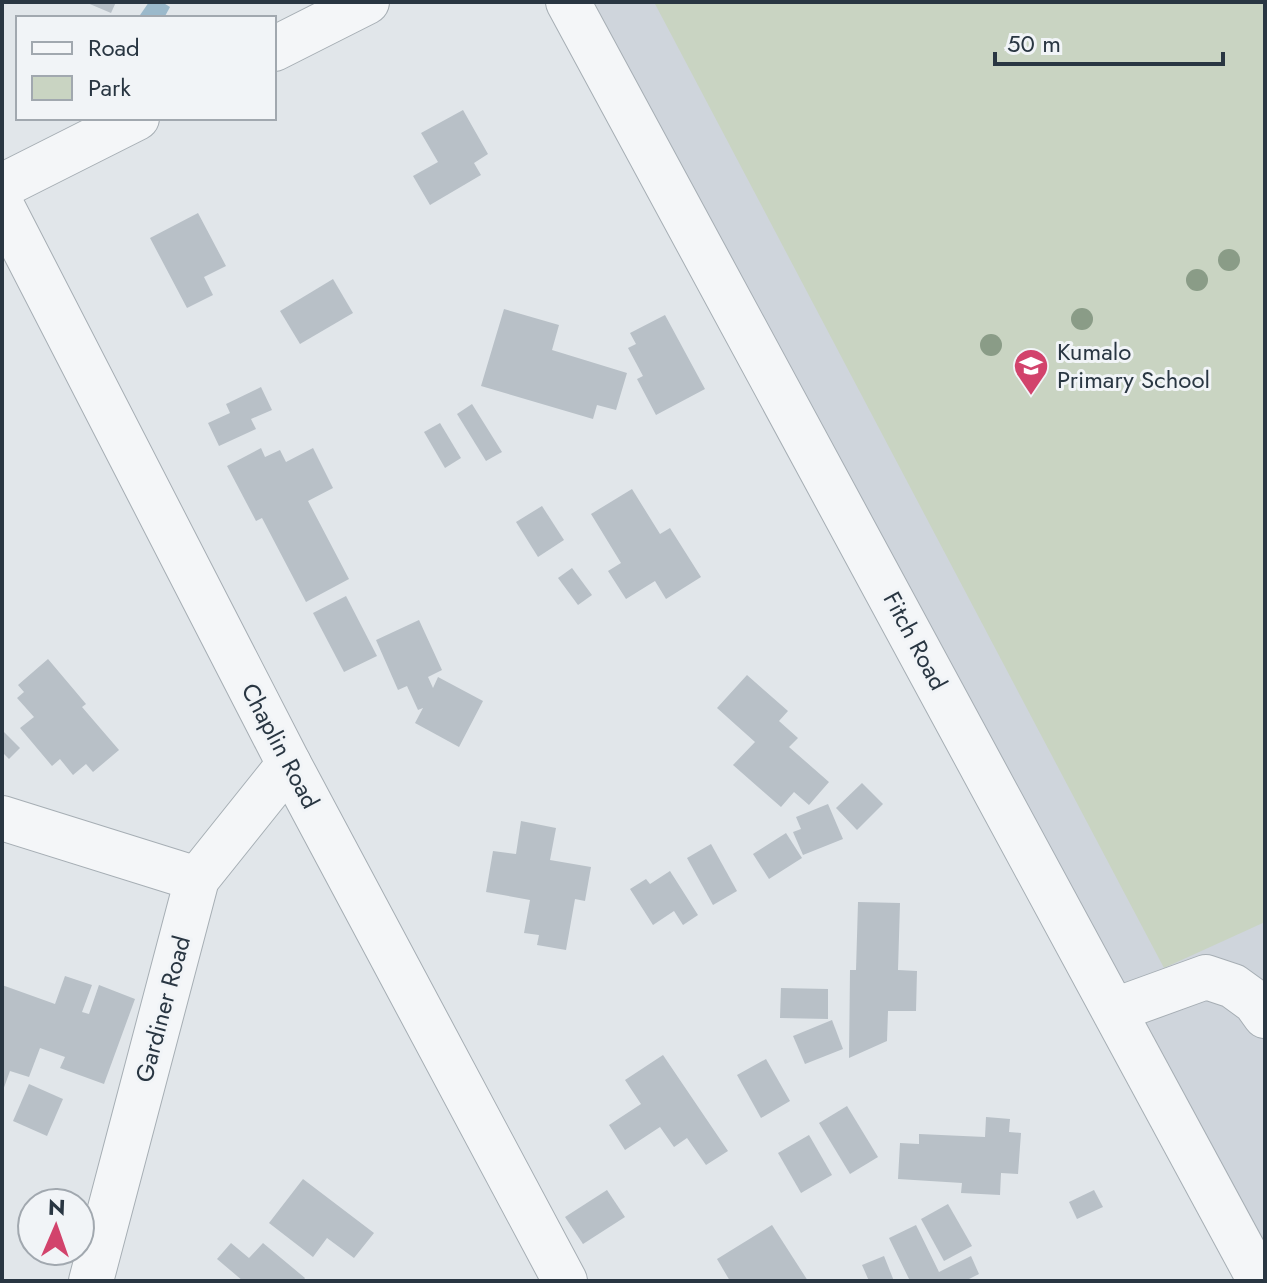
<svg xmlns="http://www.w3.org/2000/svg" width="1267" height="1283" font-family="Jost,sans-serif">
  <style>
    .built { fill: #cfd5dc }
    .green { fill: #c9d4c2 }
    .water { fill: #9bb9cb }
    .building { fill: #b8c0c7 }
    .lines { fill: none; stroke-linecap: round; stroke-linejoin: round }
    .minor-casing { stroke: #a6aeb4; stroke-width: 46 }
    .minor { stroke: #f4f6f8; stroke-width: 44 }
    .tree { fill: #8a9c87 }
    .labels { text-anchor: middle; stroke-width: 6; stroke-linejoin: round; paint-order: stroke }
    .poi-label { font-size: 24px; fill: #293642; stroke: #f1f4f7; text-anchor: start }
    .street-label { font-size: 24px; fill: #293642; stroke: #f1f4f7 }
  </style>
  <rect width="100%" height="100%" fill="#e1e6ea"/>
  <polygon class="built" points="581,2 1265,2 1265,1265"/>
  <polygon class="green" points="654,2 1265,2 1265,922 1164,968"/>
  <polygon class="water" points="149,2 162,2 170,7 164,18 138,18"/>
  <g class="building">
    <polygon points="85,2 116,2 111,13"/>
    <polygon points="463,110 488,154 474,163 481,175 430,205 413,176 438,162 421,133"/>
    <polygon points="198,213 226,266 204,277 213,295 187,308 150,238"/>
    <polygon points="333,279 353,313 300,344 280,311"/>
    <polygon points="504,309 559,325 552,350 627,373 616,410 597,405 593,419 481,386"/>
    <polygon points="665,315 705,389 656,415 637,379 643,376 628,348 636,344 630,333"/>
    <polygon points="261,387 272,410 251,419 256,429 219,446 208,423 230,413 226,404"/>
    <polygon points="472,404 502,452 486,461 457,414"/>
    <polygon points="440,423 461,458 445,468 424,432"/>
    <polygon points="261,448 265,457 280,450 286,462 313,448 333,488 308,501 349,579 306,602 262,518 256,521 227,466"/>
    <polygon points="632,489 660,534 670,528 701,577 666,599 655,581 626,599 608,571 621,563 591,514"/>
    <polygon points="542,506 564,540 538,557 516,522"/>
    <polygon points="572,568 592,595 578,605 558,578"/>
    <polygon points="346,596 377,656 344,672 313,613"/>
    <polygon points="419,620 442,670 428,677 433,688 438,677 483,701 459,747 415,723 423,708 418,710 407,686 398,690 376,640"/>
    <polygon points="48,659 86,704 82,707 119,750 93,772 86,764 73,775 60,759 52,766 20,728 34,717 17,698 24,692 18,685"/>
    <polygon points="747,675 788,711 779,721 798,738 789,747 829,782 809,805 794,792 781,807 733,765 755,742 717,708"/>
    <polygon points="4,732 20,748 9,759 2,752"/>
    <polygon points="862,783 883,804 857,830 836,808"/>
    <polygon points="828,804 843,839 803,855 793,832 801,829 796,817"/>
    <polygon points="521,821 556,828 550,860 591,867 585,901 575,899 566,950 537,945 539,935 524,933 530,900 486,892 493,851 516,854"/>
    <polygon points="786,833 802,858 769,879 753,854"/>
    <polygon points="711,844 737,891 713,905 687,858"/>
    <polygon points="670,871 698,915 683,925 674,911 653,925 630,889 646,879 650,884"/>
    <polygon points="858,902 900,903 898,970 917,971 916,1011 888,1011 887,1041 849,1058 850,970 856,970"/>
    <polygon points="65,976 92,985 82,1012 89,1014 99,985 135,999 104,1084 60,1068 65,1057 40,1048 29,1077 10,1071 2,1093 2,985 55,1004"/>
    <polygon points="781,988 828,989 828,1019 780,1018"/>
    <polygon points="832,1020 843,1049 805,1064 793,1036"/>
    <polygon points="663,1055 728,1151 706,1165 687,1138 674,1147 660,1127 625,1150 609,1125 641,1104 625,1080"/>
    <polygon points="766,1059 790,1101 761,1118 737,1075"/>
    <polygon points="29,1084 63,1099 47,1136 13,1121"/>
    <polygon points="847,1106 878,1157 850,1174 819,1123"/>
    <polygon points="986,1117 1010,1119 1009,1132 1021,1133 1018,1174 1001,1173 1000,1195 961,1193 962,1183 898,1179 900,1143 919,1144 919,1134 985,1137"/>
    <polygon points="809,1135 832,1175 801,1193 778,1153"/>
    <polygon points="303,1179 374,1233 354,1258 327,1238 313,1257 269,1223"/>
    <polygon points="607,1190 625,1217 583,1244 565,1217"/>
    <polygon points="1094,1190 1103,1207 1077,1219 1069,1202"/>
    <polygon points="948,1204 972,1246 944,1261 921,1219"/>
    <polygon points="772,1225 808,1281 730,1281 717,1259"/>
    <polygon points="916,1225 939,1272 971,1256 979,1274 965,1281 910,1281 889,1238"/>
    <polygon points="231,1243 249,1258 263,1243 305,1278 303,1281 243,1281 217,1259"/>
    <polygon points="884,1256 894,1281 869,1281 862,1265"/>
  </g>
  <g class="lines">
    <defs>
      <g id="minor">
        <polyline points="568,2 1260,1281"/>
        <polyline points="274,49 367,2"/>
        <polyline points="2,186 137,118"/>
        <polyline points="2,206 289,764 565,1281"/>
        <polyline points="2,818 197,879"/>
        <polyline points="1115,1010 1206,977 1233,986 1255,1002 1265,1016"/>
        <polyline points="91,1281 197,879 289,764"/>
      </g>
    </defs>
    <use href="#minor" class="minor-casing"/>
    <use href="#minor" class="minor"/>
  </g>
  <g class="tree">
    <circle cx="1229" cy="260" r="11"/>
    <circle cx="1197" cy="280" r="11"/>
    <circle cx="1082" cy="319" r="11"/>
    <circle cx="991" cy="345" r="11"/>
  </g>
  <defs>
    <symbol id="school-pin" viewBox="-11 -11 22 30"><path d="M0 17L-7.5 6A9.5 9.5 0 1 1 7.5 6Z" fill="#d2436c" stroke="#f1f4f7"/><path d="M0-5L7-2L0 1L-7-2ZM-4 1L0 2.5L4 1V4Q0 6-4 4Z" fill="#fff"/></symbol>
  </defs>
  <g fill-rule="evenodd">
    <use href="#school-pin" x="1011" y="346" width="40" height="54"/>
  </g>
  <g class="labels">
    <g class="poi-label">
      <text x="1057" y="360">Kumalo<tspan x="1057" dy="28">Primary School</tspan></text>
    </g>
    <g class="street-label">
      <text transform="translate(915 641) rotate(62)" y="8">Fitch Road</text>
      <text transform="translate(280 746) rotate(62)" y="8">Chaplin Road</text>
      <text transform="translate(163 1009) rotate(-75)" y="8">Gardiner Road</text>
    </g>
  </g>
  <rect width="1267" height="1283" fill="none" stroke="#293642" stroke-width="8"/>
  <rect x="16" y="16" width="260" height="104" fill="#f1f4f7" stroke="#a1a8af" stroke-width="2"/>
  <rect x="32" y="42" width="40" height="12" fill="#f4f6f8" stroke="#a1a8af" stroke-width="2"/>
  <text x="88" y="56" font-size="24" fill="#293642">Road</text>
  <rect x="32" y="76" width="40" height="24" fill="#c9d4c2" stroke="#a1a8af" stroke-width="2"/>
  <text x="88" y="96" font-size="24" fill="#293642">Park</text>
  <g transform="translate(56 1227) rotate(2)"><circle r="38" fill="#f1f4f7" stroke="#a1a8af" stroke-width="2"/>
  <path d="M0-6L14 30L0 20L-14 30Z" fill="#d2436c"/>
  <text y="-12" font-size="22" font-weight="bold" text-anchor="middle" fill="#293642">N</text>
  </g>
  <path d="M995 52v12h228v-12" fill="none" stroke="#293642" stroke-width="4"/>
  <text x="1007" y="52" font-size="24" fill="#293642" stroke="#f1f4f7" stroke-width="6" paint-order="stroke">50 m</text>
</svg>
